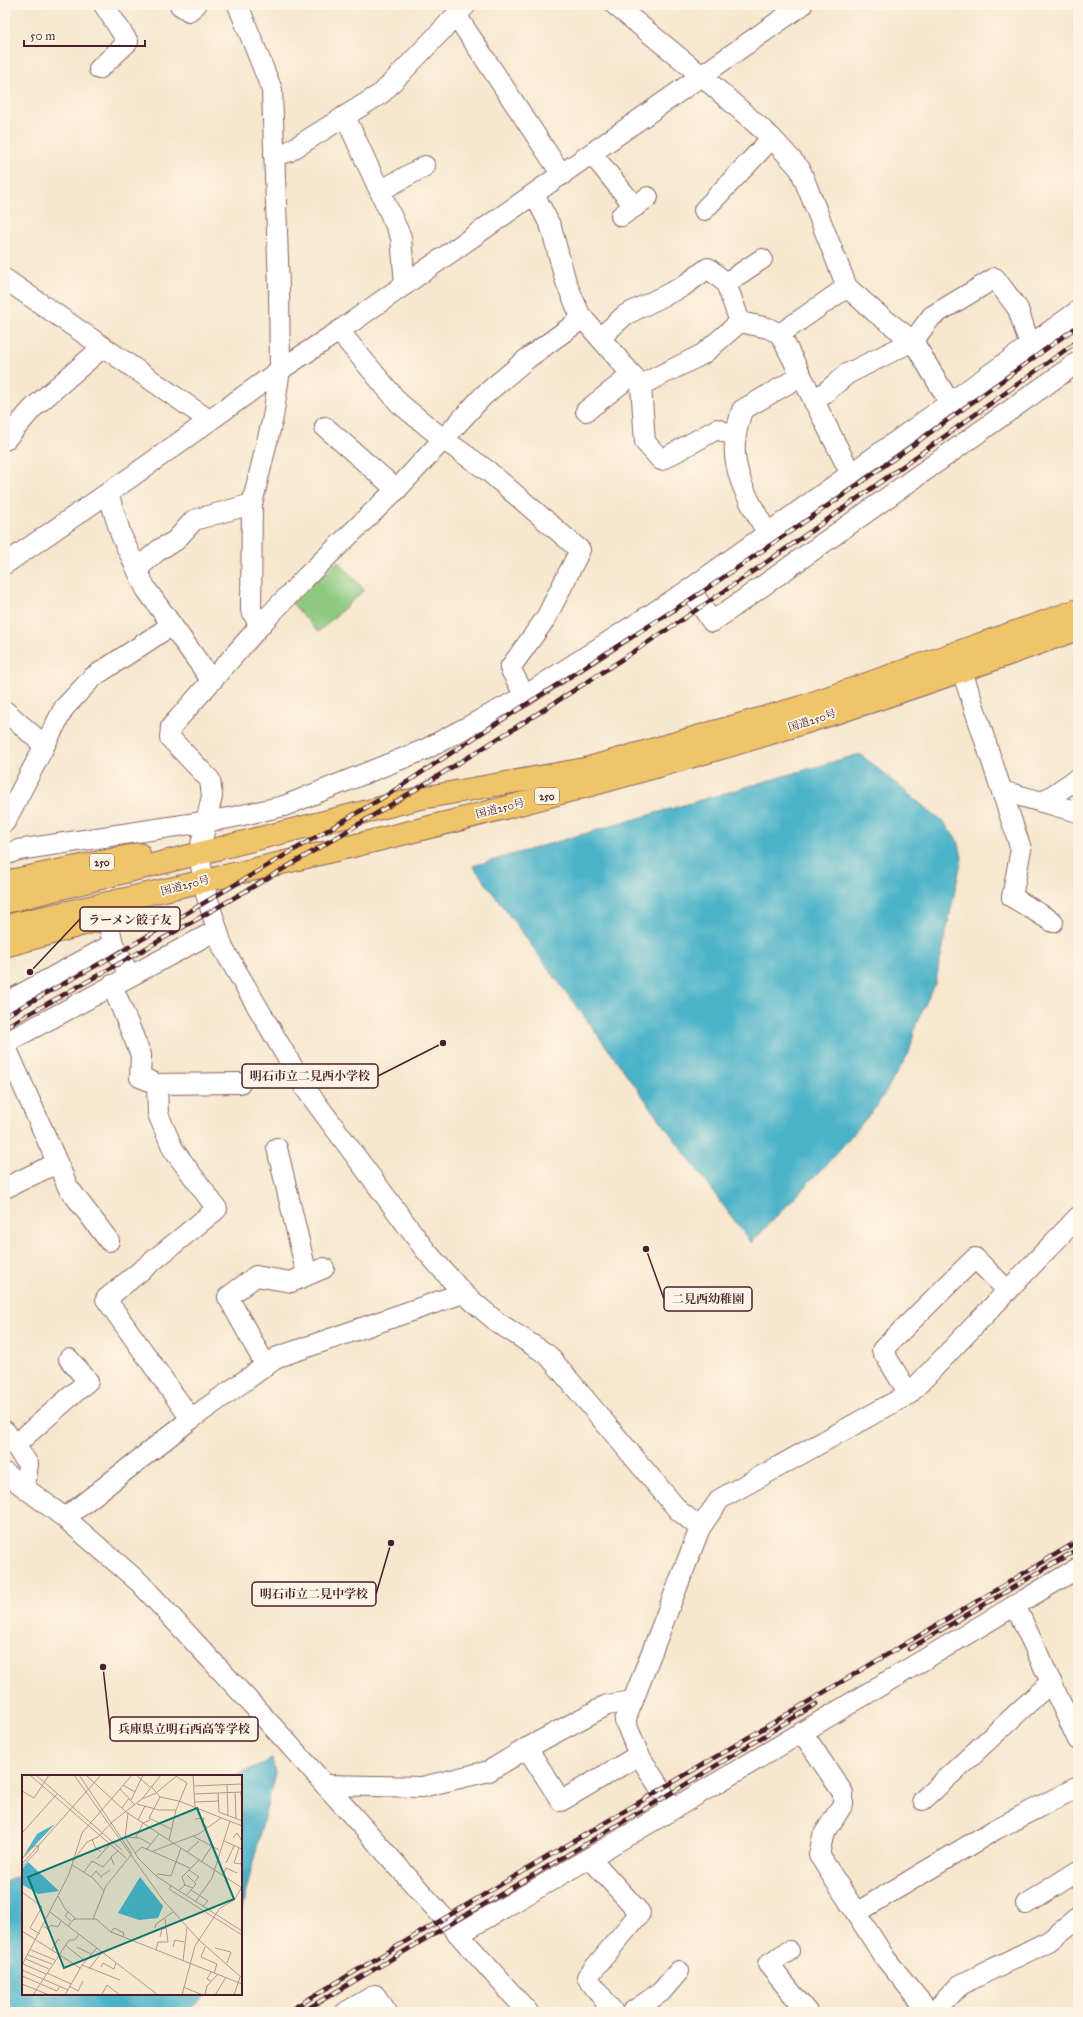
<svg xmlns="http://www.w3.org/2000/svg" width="1083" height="2017" font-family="'IM FELL Great Primer','Noto Serif JP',serif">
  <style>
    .green { fill: #8dca80; stroke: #6c7456 }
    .water { fill: #4bb3c9; stroke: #4a697a }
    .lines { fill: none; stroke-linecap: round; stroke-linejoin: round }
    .minor-casing { stroke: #876564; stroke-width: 22 }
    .highway-casing { stroke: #876564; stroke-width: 24 }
    .minor { stroke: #fff; stroke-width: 20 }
    .highway { stroke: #f0c469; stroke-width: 22 }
    .rail-casing { stroke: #4a1f2b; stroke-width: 4.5 }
    .rail { stroke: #fcf5e5; stroke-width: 3; stroke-dasharray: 9; stroke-linecap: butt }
    .labels { text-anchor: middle; stroke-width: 3.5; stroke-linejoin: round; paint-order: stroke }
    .shield { fill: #fcf5e5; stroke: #7f5f63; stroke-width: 1 }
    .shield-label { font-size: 10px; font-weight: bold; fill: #4a1f2b }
    .street-label { font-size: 11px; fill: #4a1f2b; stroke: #fcf5e5 }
    .inset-road { fill: none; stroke: #b2978d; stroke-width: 1 }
    .view { fill: #0f766e; fill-opacity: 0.15; stroke: #0f766e; stroke-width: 2 }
    .inset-edge { fill: none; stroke: #4a1f2b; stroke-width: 2 }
    .leader { fill: none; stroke: #4a1f2b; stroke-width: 1.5 }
    .callout-dot { fill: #4a1f2b; stroke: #fcf5e5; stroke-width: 1.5 }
    .callout { fill: #fcf5e5; stroke: #4a1f2b; stroke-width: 1.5 }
    .callout-label { font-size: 12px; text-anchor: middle; font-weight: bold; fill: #4a1f2b }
  </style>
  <rect width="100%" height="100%" fill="#fcf5e5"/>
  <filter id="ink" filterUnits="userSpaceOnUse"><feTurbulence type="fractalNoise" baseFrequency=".025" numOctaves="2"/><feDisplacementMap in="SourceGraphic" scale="8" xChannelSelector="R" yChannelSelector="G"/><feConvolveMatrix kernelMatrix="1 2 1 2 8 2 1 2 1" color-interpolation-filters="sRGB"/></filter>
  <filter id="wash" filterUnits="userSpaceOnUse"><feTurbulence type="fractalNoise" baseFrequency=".012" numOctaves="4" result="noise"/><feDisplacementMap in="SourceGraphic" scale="16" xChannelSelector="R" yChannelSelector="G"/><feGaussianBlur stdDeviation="0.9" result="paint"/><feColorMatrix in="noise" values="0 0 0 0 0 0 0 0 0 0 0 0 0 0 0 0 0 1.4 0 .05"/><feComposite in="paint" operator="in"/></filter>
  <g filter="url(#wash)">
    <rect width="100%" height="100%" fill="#f7e7ce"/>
    <polygon class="green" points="338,561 364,590 318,632 292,603"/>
    <g class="water">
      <polygon points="860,754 945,824 959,843 962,858 935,984 916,1024 909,1053 876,1107 834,1156 751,1243 473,866"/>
      <polygon points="272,1759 275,1773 241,1912 241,1776 235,1776"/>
      <polygon points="23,1874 23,1994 207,1994 187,2012 5,2012 5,1882"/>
    </g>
  </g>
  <g filter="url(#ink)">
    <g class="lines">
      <defs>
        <g id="minor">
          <polyline points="180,5 189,11 196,5"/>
          <polyline points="238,5 272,90 279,288 280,370 273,417 252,504 251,610 260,626"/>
          <polyline points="615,5 702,76 772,138 800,169 847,287 875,312 913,341 950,403"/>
          <polyline points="456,15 562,175"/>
          <polyline points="99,69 128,42 104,5"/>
          <polyline points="345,116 401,237 405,285"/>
          <polyline points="592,154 635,207"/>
          <polyline points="274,155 288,152 382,93 466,5"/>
          <polyline points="380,191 425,166"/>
          <polyline points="534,194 551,227 566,282 580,315 641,385 645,442 661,460 717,429 735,436"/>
          <polyline points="704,210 772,138"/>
          <polyline points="621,216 648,197"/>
          <polyline points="5,279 209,420"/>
          <polyline points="726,283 762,259"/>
          <polyline points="583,318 528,358 483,396 401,485 306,577 265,620 171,727 170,738 210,780 212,796 199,854 206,894 223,948 305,1088 426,1251 463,1293 497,1322 548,1355 678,1510 700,1528"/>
          <polyline points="339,331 399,403 443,439 488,471 580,550 546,618 510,668 525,696"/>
          <polyline points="780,334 847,287"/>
          <polyline points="600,338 625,315 682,287 708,268 726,283 740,322"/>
          <polyline points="641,385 703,354 740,322 768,328 780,334 851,474"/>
          <polyline points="814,402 847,374 913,341 932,316 995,278 1018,309 1030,346"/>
          <polyline points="586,411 632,375"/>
          <polyline points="325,427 397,490"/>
          <polyline points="5,440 33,408 103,347"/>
          <polyline points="108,493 121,535 146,589 212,681"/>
          <path d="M768,534c-17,-29 -39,-64 -32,-99 1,-9 4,-17 6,-25l59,-34"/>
          <polyline points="5,564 131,477 280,370 339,331 802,5"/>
          <polyline points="137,569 160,549 175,541 194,520 252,504"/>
          <polyline points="690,589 712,622 1078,362"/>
          <polyline points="962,671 1021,849 1012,897 1053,922"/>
          <polyline points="5,711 44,745"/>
          <polyline points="1002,791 1078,812"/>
          <polyline points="1043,802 1078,778"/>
          <polyline points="5,822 64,708 93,677 172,625"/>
          <polyline points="5,855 18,850 229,818 284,806 426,749 525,696 690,589 1078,311"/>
          <polyline points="110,930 113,944 130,976"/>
          <polyline points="112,985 141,1055 140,1077 157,1084 240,1083"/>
          <polyline points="5,1003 113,944"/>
          <polyline points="5,1043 217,930"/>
          <polyline points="5,1045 68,1187 109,1241"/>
          <polyline points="157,1084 158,1114 173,1149 217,1209 106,1299 191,1419"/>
          <polyline points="277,1148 307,1275"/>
          <polyline points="5,1188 57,1163"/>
          <polyline points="266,1366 228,1297 256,1276 291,1282 324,1268"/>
          <polyline points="909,1394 882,1350 975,1258 1008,1291"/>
          <polyline points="5,1431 28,1464 25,1487"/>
          <polyline points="15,1445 88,1381 69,1359"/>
          <polyline points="5,1473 65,1518 140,1583 285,1740 528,2012"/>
          <polyline points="65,1518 191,1419 278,1357 463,1293"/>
          <polyline points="1015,1605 1078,1740"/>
          <polyline points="802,1732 843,1793 843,1804 823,1836 819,1855 885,1958 924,2006 924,2012"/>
          <polyline points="527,1748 561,1801 639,1755"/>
          <polyline points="325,1785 422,1787 489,1771 527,1748 607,1705 633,1701"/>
          <polyline points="923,1800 1051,1682"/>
          <polyline points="673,1809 639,1755 625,1721 700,1528 720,1499 909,1394 1078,1217"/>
          <polyline points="590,1858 640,1913 587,1977 613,2012"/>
          <polyline points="1026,1904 1078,1871"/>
          <polyline points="856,1913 996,1829 1078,1787"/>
          <polyline points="459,1934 673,1809 1078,1568"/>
          <polyline points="789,1951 768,1964 807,2012"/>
          <polyline points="346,2012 375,1995 387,2012"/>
          <polyline points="632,2012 661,1992 679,1971"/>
          <polyline points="934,2012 960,1985 1049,1941 1078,1918"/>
        </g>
        <g id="highway">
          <polyline points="5,882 139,854"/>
          <polyline points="5,902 416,799 585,769 801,707 1078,610"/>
          <path d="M5,926c265,-59 532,-120 792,-201 95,-29 188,-62 281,-96"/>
          <polyline points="5,946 128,912"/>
        </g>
      </defs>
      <use href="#minor" class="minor-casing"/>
      <use href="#highway" class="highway-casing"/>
      <use href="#minor" class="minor"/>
      <use href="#highway" class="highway"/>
      <defs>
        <g id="rail">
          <polyline points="5,1016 117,954 389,794 483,732 702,592 845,494 1078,326"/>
          <path d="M5,1027c193,-106 383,-217 568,-336 173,-110 338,-231 505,-350"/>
          <polyline points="909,1649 1078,1549"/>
          <polyline points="287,2012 1078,1541"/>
          <polyline points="302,2012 665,1797 816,1704"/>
        </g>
      </defs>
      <use href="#rail" class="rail-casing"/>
      <use href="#rail" class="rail"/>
    </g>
  </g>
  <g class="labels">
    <g class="shield">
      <rect x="535" y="788" width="24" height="16" rx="3"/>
      <rect x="90" y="854" width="24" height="16" rx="3"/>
    </g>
    <g class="shield-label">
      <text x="547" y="800">250</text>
      <text x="102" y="866">250</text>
    </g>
    <g class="street-label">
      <text transform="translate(812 720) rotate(-18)" y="4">国道250号</text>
      <text transform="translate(500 808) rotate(-14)" y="4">国道250号</text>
      <text transform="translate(185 885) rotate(-14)" y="4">国道250号</text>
    </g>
  </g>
  <g transform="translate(22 1775)">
    <rect width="220" height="220" fill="#f7e7ce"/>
    <path d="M33,49l-18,19 -14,14 14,-23zM6,87l31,29 -21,3 -15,-9 -1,-16zM118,102l23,29 -5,12 -19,2 -21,-7z" fill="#4bb3c9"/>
    <path class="inset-road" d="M8,0l96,83M14,0l86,75M52,0l89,125 36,40 43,38M57,0l53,79M64,0l40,37 116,76M114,0l14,12M171,0l2,32M101,10l12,7M205,10l1,31M129,11l9,11 19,4 63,25M172,11l48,-2M98,14l15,16M0,16l12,7 15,-23M213,17l1,27M219,17l1,14M196,18l1,19 23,9M172,19l48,-2M138,22l-11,21 22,11M120,24l14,-6 22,-18M109,25l12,-25M172,27l25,-1M115,29l22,6h17M100,33l7,-10M173,44l9,-1 -1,6 4,3M116,45l7,-14M0,58l35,-39M171,61l26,14M114,62l7,-14 7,-3M103,63l3,-25M211,63l4,-5 5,8M70,64l3,8 6,5M147,65l7,-30 11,-27 -13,-8M202,66l18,8M128,69l-10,-6 -15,-1 14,22 17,17 86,55M217,73l-5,15 7,1 1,-3M125,74l12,-15M131,76l46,-17 22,-16M165,77l12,-11M113,78l7,-6 48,21M0,84l11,-12 5,-2M75,84l13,-15M51,86l14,-19 11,-5 14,-15 30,-23 19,-24M180,86l9,-14M204,88l8,-17M0,89l79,-89M50,90l21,13 11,13M92,90l-3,-8 7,-6M0,92l16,-17 1,-5M167,95l10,7 -4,4M62,97l8,-11 11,6 8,-9M201,100l3,-7 11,5M134,101l2,-2 13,2 10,-28M69,102l5,-6 6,7M78,102l10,-7M163,110l-3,-8 17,-17M149,111l-2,3 73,46M169,115l17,11 -5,5M156,116l7,-6 8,3M0,117l20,15 -12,21 10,6M36,121l7,13 11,10M164,121l10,-12 -9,-9M173,127l17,-24 18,-57M28,137l108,83M46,137l-3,4 6,5M71,144l13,-33 25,-31M21,151l5,3 3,-4 7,2 3,-6M46,151l6,-7h22l15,13 131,52M133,153l1,-4 17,-12M0,156l58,37M89,157l3,-4 10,5 -1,4M138,162l2,-8 4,-1M43,170l20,16M55,172l14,7M151,172l2,-7 9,2M183,172l-4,10 16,7 -3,9M193,173l16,4 -4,11M9,175l24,10M30,175l6,-11 2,2M134,175l2,-8h10l-3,-23M6,180l24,9M4,184l23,10M161,186l4,-34M1,189l23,10M0,190l47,-91 13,-41 50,-58M60,190l38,15M79,192l2,-4 11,6 2,-6M67,194l13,-17M0,195l46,20M189,197l-4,7 4,2M25,198l24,11M0,201l35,15 3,-5M0,209l27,11M47,211l9,5 5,-10M161,212l20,8M80,219l5,-9 13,10M11,220l36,-55h6l4,-6M43,220l17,-30 15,-17M160,220l13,-49 25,-38 14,-8 8,-13M183,220l2,-9 11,-12M193,220l11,-18M212,220l6,-18"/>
    <path class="view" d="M175,33l37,91 -170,69 -36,-91z"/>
    <rect width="220" height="220" class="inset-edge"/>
  </g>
  <path class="leader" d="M30 972L80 919M443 1043L378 1076M646 1249L664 1299M391 1543L376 1594M103 1667L110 1729"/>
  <g class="callout-dot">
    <circle cx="30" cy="972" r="4"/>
    <circle cx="443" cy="1043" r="4"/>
    <circle cx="646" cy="1249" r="4"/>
    <circle cx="391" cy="1543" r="4"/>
    <circle cx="103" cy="1667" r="4"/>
  </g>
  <g class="callout">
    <rect x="80" y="907" width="100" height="24" rx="4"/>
    <rect x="242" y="1064" width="136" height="24" rx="4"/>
    <rect x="664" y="1287" width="88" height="24" rx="4"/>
    <rect x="252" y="1582" width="124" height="24" rx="4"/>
    <rect x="110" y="1717" width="148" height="24" rx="4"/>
  </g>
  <g class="callout-label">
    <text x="130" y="924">ラーメン餃子友</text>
    <text x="310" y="1080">明石市立二見西小学校</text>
    <text x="708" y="1303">二見西幼稚園</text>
    <text x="314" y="1598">明石市立二見中学校</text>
    <text x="184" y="1733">兵庫県立明石西高等学校</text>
  </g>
  <rect width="1083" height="2017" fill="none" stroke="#fcf5e5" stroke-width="20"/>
  <path d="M24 40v6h121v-6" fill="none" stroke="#4a1f2b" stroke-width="2"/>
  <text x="30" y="40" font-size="12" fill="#4a1f2b" stroke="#fcf5e5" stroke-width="3" paint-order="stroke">50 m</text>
</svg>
